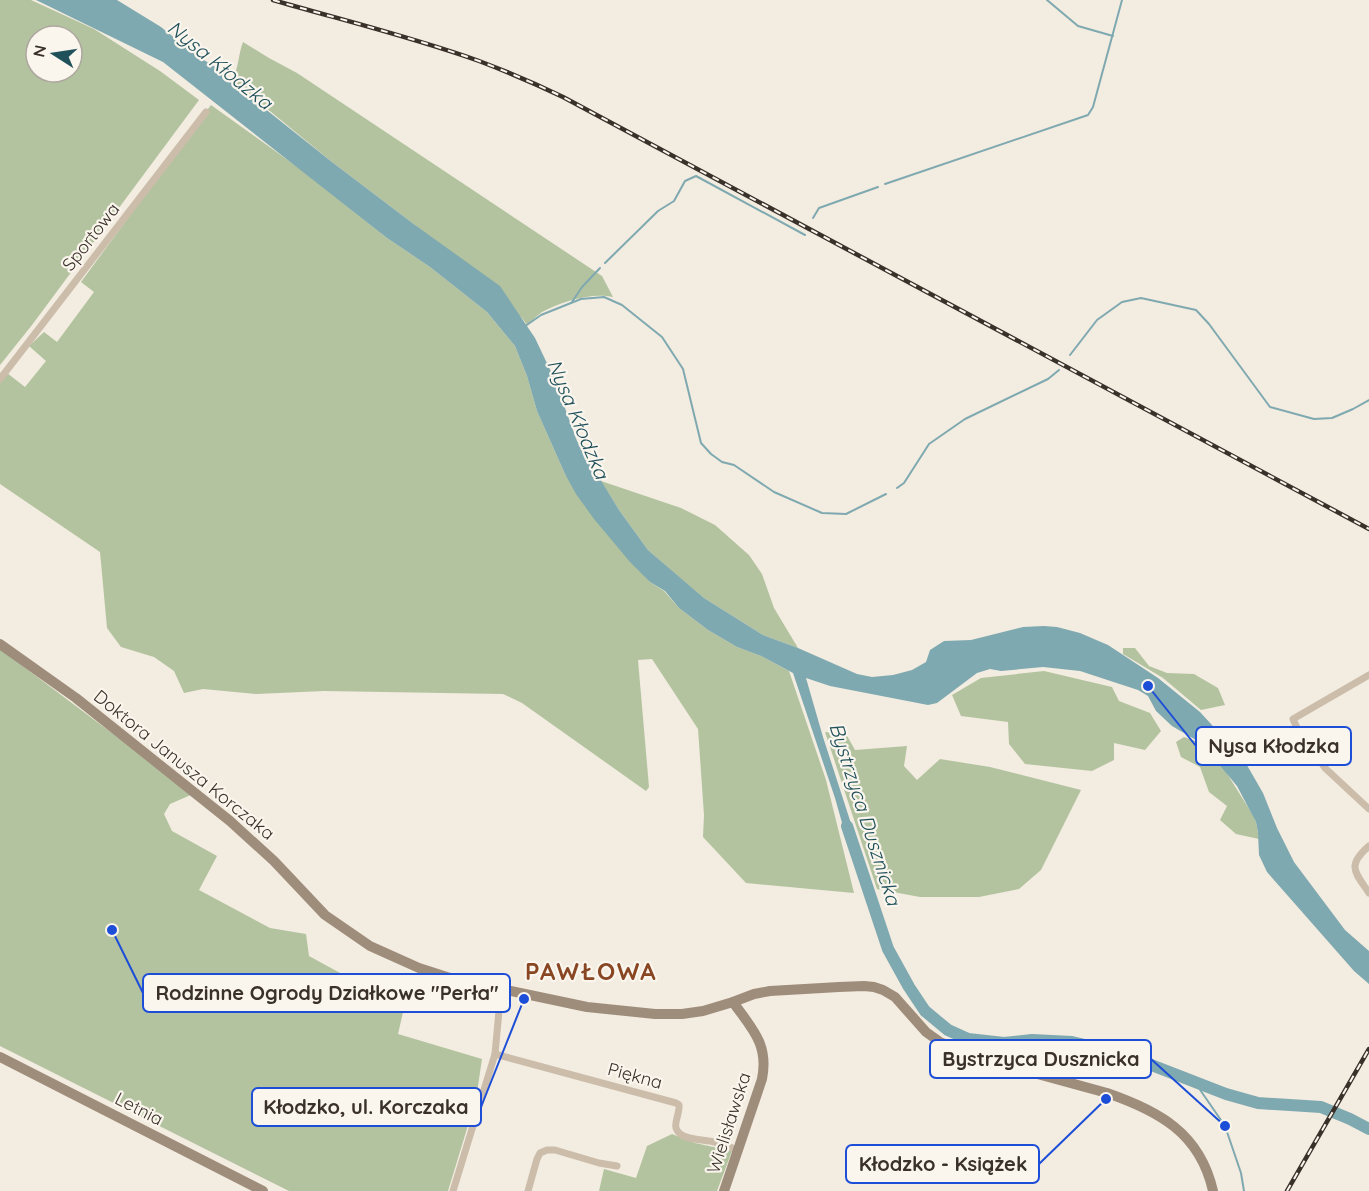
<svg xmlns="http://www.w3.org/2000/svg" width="1369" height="1191" font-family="Quicksand,sans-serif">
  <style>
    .green { fill: #b3c39f; fill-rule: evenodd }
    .water { fill: #7fa9b0 }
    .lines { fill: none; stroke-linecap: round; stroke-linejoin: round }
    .stream { stroke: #7fa9b0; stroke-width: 2 }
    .river { stroke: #7fa9b0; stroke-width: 12 }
    .street { stroke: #ccbdab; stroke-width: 7 }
    .secondary { stroke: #9f8d7c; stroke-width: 10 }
    .rail-casing { stroke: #39312a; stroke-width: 4.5 }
    .rail { stroke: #faf5ed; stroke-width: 2; stroke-dasharray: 7; stroke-linecap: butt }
    .labels { text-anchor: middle; stroke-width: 4.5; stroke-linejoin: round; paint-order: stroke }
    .street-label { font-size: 18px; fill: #39312a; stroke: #faf5ed }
    .water-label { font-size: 20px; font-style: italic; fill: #20515b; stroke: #faf5ed }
    .district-label { font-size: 24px; font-weight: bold; letter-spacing: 1.5px; fill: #884623; stroke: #faf5ed }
    .leader { fill: none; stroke: #1d4ed8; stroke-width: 2 }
    .callout-dot { fill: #1d4ed8; stroke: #faf5ed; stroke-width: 2 }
    .callout { fill: #faf5ed; stroke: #1d4ed8; stroke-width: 2 }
    .callout-label { font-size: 20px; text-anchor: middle; font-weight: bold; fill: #39312a }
  </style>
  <rect width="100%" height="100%" fill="#f3ece0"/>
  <g class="green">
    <path d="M0,0h31l63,29 66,42 39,29 -167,225 -32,40zM36,36h36v36h-36z"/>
    <path d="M243,42l26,16 28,15 305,203 11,21c-22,-5 -52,5 -71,15 -6,4 -10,9 -15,13l-5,-7 -107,-93 -83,-63 -100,-82c7,-12 6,-25 11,-38z"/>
    <polygon points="211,105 303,171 387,238 430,267 487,312 515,346 527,376 537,411 565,474 650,582 664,591 679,608 708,630 737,647 761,656 789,671 826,780 854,893 746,883 703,837 704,815 698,729 652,659 638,660 649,787 646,791 522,703 503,694 324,691 256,694 203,689 184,693 174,671 154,657 121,647 107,628 100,552 0,484 0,383 7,373 25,387 46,361 29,346 44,332 57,342 94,292 81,282"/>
    <polygon points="601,481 681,508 715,525 749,555 762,574 774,608 798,648 763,635 704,598 685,582 648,550 619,510"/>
    <polygon points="1123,648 1135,648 1149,666 1167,673 1194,674 1218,688 1225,705 1201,710 1163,678 1123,654"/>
    <polygon points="0,649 193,794 170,804 164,814 172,831 217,856 199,890 270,928 306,934 309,956 404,1008 398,1034 482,1059 476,1099 448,1191 289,1191 0,1046"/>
    <polygon points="1044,671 1112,687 1119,701 1150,713 1161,731 1145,750 1114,743 1114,760 1092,771 1025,764 1009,744 1008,722 961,716 952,695 981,678"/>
    <polygon points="825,732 846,734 855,750 907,746 904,766 917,780 940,759 990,767 1081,790 1041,870 1019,889 979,897 920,897 877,889"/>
    <polygon points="1184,737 1201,743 1221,764 1251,812 1256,822 1259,839 1236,834 1220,820 1227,806 1209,792 1200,767 1181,757 1176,742"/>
    <polygon points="672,1134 695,1143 732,1151 717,1191 599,1191 604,1169 636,1178 647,1146"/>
  </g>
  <polygon class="water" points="36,0 117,0 161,27 197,56 219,69 249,96 332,162 415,225 500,286 535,338 554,378 577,441 619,510 648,550 704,598 763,635 798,648 857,674 872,677 893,675 912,670 926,662 930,650 944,641 971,640 1023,627 1044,626 1057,627 1080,633 1108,645 1158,678 1200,712 1244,760 1263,793 1277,828 1294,862 1345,930 1369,951 1369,984 1354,971 1267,872 1259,855 1258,833 1256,822 1237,786 1201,743 1172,726 1156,711 1148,696 1138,690 1080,671 1043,667 1001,671 990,669 977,673 937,703 928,705 830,686 806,678 823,737 857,842 846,837 835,798 793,673 761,656 737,647 708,630 679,608 665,591 650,582 630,562 594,519 576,494 565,474 537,411 527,376 515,346 487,312 430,267 387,238 163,62"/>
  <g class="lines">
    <g class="stream">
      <polyline points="1047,0 1078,26 1113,36"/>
      <polyline points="885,184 1088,115 1093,107 1122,0"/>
      <polyline points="813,218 819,208 878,187"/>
      <polyline points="605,263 658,211 674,201 685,181 696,176 805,235"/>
      <polyline points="572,302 582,287 600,268"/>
      <polyline points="524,327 541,315 581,299 604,297 622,305 662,337 683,369 701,443 711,454 722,462 734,465 774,492 822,513 846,514 886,494"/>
      <polyline points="1070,355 1097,320 1122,302 1141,298 1196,310 1209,324 1270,407 1314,419 1332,418 1353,409 1369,400"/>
      <polyline points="897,488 904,483 929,444 965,419 1048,379 1059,370"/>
      <polyline points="1194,1081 1225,1126 1241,1173 1244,1191"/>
    </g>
    <polyline class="river" points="847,826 888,949 909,987 925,1011 948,1030 968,1039 1004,1043 1032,1040 1072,1042 1123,1054 1226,1094 1258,1103 1321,1107 1350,1119 1369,1129"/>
    <g class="street">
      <polyline points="0,379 206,112"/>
      <polyline points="1369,675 1293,719 1297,728 1325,768 1369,809"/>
      <path d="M1369,846c-23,20 -14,26 0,47"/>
      <path d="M495,1054l181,49 3,2c1,7 -5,18 -3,23 4,13 28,11 38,14 8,2 16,5 23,8"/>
      <polyline points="453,1191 495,1054 501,989"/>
      <polyline points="528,1191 537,1159 540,1153 547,1150 555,1150 599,1163 617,1166"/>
    </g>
    <g class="secondary">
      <path d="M0,644l76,54 154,123 44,40 51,54 45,31 49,22 28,9 35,8 105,22 68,7h27l21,-3 30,-9 21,-8 16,-3 69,-4 25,-1 10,1 9,3 12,7 31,35 14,10 16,7 31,11 120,33c52,18 93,40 106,98"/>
      <polyline points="0,1057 263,1191"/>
      <path d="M724,1191l38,-112c7,-35 -10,-50 -29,-77"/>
    </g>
    <defs>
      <g id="rail">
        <path d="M273,0c69,20 139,37 206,61 29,11 57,23 84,36l806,432"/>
        <polyline points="1287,1191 1369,1049"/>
      </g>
    </defs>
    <use href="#rail" class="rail-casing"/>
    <use href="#rail" class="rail"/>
  </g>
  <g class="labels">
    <g class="street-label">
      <text transform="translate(91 237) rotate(-52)" y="6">Sportowa</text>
      <text transform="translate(184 765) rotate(39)" y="6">Doktora Janusza Korczaka</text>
      <text transform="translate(635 1076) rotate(15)" y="6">Piękna</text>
      <text transform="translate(139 1109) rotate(27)" y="6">Letnia</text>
      <text transform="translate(729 1123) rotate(-72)" y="6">Wielisławska</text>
    </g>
    <g class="water-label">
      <text transform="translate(220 65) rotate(39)" y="7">Nysa Kłodzka</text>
      <text transform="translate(578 419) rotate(67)" y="7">Nysa Kłodzka</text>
      <text transform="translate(865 814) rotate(72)" y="7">Bystrzyca Dusznicka</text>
    </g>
    <g class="district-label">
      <text x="591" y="980">PAWŁOWA</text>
    </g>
  </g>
  <path class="leader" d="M1148 686L1196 746M112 930L143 993M1225 1126L1151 1059M524 999L481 1107M1106 1099L1039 1164"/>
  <g class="callout-dot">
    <circle cx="1148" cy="686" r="6"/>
    <circle cx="112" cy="930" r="6"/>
    <circle cx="1225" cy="1126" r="6"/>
    <circle cx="524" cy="999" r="6"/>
    <circle cx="1106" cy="1099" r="6"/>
  </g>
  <g class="callout">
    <rect x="1196" y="727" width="155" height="38" rx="6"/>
    <rect x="143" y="974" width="367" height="38" rx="6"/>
    <rect x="930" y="1040" width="221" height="38" rx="6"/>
    <rect x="252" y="1088" width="229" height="38" rx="6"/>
    <rect x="846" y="1145" width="193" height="38" rx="6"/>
  </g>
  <g class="callout-label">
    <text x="1274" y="753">Nysa Kłodzka</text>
    <text x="327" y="1000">Rodzinne Ogrody Działkowe "Perła"</text>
    <text x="1041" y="1066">Bystrzyca Dusznicka</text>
    <text x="366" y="1114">Kłodzko, ul. Korczaka</text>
    <text x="943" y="1171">Kłodzko - Książek</text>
  </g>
  <g transform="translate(54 54) rotate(282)"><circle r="28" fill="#faf5ed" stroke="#ada79f" stroke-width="1.5"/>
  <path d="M0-4.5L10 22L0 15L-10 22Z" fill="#20515b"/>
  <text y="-9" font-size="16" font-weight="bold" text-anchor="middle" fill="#39312a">N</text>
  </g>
</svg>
